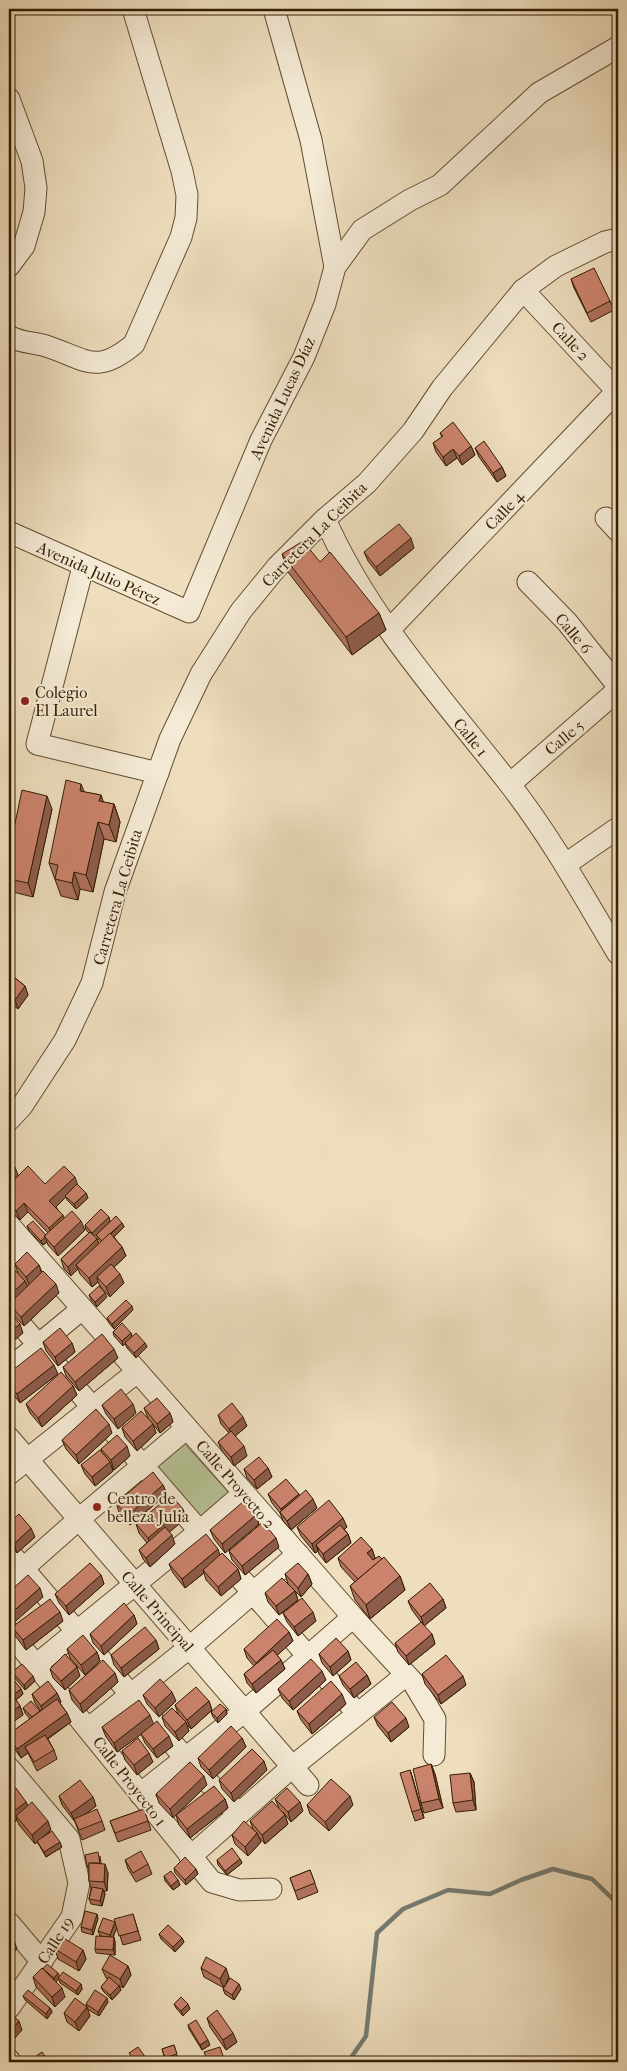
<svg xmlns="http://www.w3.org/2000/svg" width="627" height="2071" font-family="'IM FELL French Canon',serif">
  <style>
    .green { fill: #b5c294; stroke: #74704a }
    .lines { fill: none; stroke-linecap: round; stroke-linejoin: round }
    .stream { stroke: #747b71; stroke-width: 4.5 }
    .minor-casing { stroke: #624d30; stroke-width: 23 }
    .minor { stroke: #f4ead5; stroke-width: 21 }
    .wall { fill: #af715e; stroke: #331d00; fill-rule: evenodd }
    .shaded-wall { fill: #8e5c4c; stroke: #331d00 }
    .building { fill: #cb836d; stroke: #331d00 }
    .poi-dot { fill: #8f2418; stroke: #f4ead5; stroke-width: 2 }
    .labels { text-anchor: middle; stroke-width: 4; stroke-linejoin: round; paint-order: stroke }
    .street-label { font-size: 16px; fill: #331d00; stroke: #f4ead5 }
    .poi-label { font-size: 16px; fill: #331d00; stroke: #f4ead5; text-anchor: start }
  </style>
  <rect width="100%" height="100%" fill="#eedebe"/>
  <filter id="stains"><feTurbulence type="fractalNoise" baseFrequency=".004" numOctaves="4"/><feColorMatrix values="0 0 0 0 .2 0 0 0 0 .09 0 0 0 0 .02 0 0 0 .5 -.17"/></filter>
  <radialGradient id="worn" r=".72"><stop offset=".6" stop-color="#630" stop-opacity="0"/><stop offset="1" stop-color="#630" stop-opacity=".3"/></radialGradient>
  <polygon class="green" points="181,1440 231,1495 200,1526 151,1469"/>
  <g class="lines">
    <polyline class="stream" points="348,2062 366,2036 377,1933 403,1909 448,1890 490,1894 521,1880 553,1869 592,1879 618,1904"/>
    <defs>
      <g id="minor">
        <polyline points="274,9 311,140 335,267"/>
        <polyline points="9,99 32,161 36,188 34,212 24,246 9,266"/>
        <polyline points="523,290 618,392"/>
        <path d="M9,336c11,7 24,6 37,10 40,13 50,30 88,-2l47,-107 5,-19 1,-23 -5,-24 -49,-162"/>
        <polyline points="606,518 618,531"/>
        <path d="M325,519c43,98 118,180 183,263 43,55 75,113 110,172"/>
        <polyline points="9,532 189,612 261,440 304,357 325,304 335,267 362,230 410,200 440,185 539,93 618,47"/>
        <polyline points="83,567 37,744 158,773"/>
        <polyline points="528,582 567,622 618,686"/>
        <polyline points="390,629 617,391"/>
        <polyline points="510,784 618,690"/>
        <polyline points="566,864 618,828"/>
        <polyline points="9,1120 22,1106 65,1040 92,983 115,892 170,739 201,674 241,611 277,567 325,519 367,483 413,431 442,388 523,290 556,266 605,242 618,239"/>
        <polyline points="9,1225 353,1617 413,1682 435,1719 434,1755"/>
        <polyline points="9,1257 24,1244"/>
        <polyline points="9,1311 357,1713"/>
        <polyline points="9,1369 82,1309"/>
        <polyline points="9,1438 308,1785"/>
        <polyline points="9,1474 137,1372"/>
        <polyline points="9,1552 185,1758 239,1814"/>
        <polyline points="9,1581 79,1519 187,1428"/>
        <polyline points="9,1632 212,1882 239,1890 271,1889"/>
        <polyline points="36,1665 200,1531 244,1493"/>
        <polyline points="88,1729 190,1647 298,1554"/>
        <polyline points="9,1768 69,1839 79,1883 72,1917 9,2008"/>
        <polyline points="140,1794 245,1711 353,1617"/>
        <polyline points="190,1857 292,1767 406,1675"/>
        <polyline points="9,1923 42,1962"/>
        <polyline points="9,2060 10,2062"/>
      </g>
    </defs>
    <use href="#minor" class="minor-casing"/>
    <use href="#minor" class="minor"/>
  </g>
  <g class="wall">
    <polygon points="571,279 610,301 614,310 591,322 574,288"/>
    <polygon points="440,433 471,446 475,455 462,465 457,458 446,466 436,452 433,443 442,437"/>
    <polygon points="475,448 502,467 506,476 497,482 479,457"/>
    <polygon points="414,548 380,576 368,561 364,552"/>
    <polygon points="282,554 320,562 379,613 386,630 352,655 288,572"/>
    <polygon points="84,792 101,795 103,802 114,804 120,822 116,842 104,839 93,892 80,889 78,900 61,896 49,863"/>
    <polygon points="52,809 33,897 9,891 9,852"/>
    <polygon points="9,973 25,986 28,995 18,1009 9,1002"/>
    <polygon points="9,1161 18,1176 45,1184 77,1184 86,1193 88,1198 76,1209 67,1200 66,1197 56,1207 64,1218 85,1230 58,1256 48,1245 47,1242 43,1245 29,1231 27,1226 46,1235 48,1233 28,1212 20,1220 9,1208"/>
    <path d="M109,1217l1,5 12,1 2,4 -10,10 8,10 4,9 -12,11 10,16 -14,14 -10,-11 -2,-4 -6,5 -12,-13 -2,-5 -7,7 -7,-7 -3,-10 28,-26 -3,-3 -1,-5zM99,1232l-3,3 2,4 3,3 -2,2 -2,-5 -3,-3z"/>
    <polygon points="15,1264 39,1265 42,1272 59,1293 24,1326 12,1313 10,1307 9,1308 9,1271 18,1273"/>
    <polygon points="89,1295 107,1297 97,1307 91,1300"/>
    <polygon points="133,1310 114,1329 109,1323 107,1318"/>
    <polygon points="113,1332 131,1333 132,1336 145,1343 147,1347 136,1358 127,1348 125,1344 123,1346 114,1336"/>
    <polygon points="43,1342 72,1343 75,1352 58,1366 46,1351"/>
    <polygon points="118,1358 79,1391 66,1376 63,1367"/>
    <polygon points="9,1373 58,1374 20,1403 9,1389"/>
    <polygon points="73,1386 77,1395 42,1427 30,1413 26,1404"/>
    <polygon points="102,1405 136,1413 118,1429 106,1414"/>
    <polygon points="144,1408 170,1413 173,1422 160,1433 153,1424 156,1433 137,1451 125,1437 122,1428 148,1418"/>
    <polygon points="218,1415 247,1426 235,1436 247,1456 234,1466 222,1451 218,1442 229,1433 221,1424"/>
    <polygon points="112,1433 79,1464 66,1449 62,1440"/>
    <polygon points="101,1449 130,1456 114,1470 111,1466 113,1471 95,1486 85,1474 81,1465 102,1453"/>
    <polygon points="268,1468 272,1477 257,1489 247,1478 244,1469"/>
    <polygon points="163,1485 167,1494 130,1525 119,1512 116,1503"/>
    <polygon points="268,1494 300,1496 317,1508 291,1530 283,1521 280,1513 272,1503"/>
    <polygon points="256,1515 259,1524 225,1553 214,1539 210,1530"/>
    <polygon points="186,1518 169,1532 175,1544 150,1567 143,1559 139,1550 147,1543 139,1533 136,1524"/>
    <polygon points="9,1523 35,1537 17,1553 9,1543"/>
    <polygon points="297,1527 347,1527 344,1529 348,1534 351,1543 326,1563 319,1554 318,1551 315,1553 301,1536"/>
    <polygon points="279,1547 245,1575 232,1560 229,1551"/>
    <polygon points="372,1549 375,1558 373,1560 400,1576 405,1590 370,1619 355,1600 350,1586 355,1582 341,1567 338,1558"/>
    <polygon points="9,1555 11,1562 9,1564"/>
    <polygon points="220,1555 238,1569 241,1579 221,1596 206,1580 204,1573 185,1588 173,1573 169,1564"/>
    <polygon points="285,1574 308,1574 312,1584 301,1597 288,1584"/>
    <polygon points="101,1575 104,1584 69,1615 59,1603 55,1594"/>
    <polygon points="295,1591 298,1600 279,1615 268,1602 265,1593"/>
    <polygon points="443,1599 446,1608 424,1626 412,1610 408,1601"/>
    <polygon points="283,1613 316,1621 298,1636 287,1622"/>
    <polygon points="134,1615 137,1624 104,1655 93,1643 90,1634"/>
    <polygon points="63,1621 26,1650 16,1637 12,1627"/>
    <polygon points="289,1632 293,1641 277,1655 281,1660 285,1669 256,1693 247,1683 244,1674 254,1666 247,1658 244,1649"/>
    <polygon points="432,1634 435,1644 409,1665 398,1652 395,1643"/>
    <polygon points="156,1640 159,1649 124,1677 114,1665 111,1655"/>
    <polygon points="67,1649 97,1652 100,1661 85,1675 70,1658"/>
    <polygon points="348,1651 351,1660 333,1676 322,1663 319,1654"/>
    <polygon points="9,1660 14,1670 35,1681 25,1690 14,1677 13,1674 10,1676 21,1689 23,1694 16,1700 20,1706 23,1715 9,1697"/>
    <polygon points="50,1669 80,1676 65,1690 53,1678"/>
    <polygon points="115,1673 118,1682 83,1713 72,1700 69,1690"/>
    <polygon points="422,1674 466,1685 441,1704 425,1684"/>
    <polygon points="367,1675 371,1684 354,1698 343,1685 339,1676"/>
    <polygon points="326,1680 293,1710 282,1698 278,1689"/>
    <polygon points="57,1693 61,1702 60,1703 67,1713 71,1722 48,1739 54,1750 57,1759 37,1771 28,1753 21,1758 11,1744 9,1739 9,1734 30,1719 25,1713 23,1708 40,1711 41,1711 35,1703 32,1694"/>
    <polygon points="143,1695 176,1701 159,1717 147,1704"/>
    <polygon points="209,1701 212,1710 191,1729 186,1724 189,1731 179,1741 165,1726 162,1717 178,1714 175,1705"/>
    <polygon points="346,1704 312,1734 301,1720 297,1711"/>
    <polygon points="226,1709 227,1714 218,1723 213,1717 211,1712"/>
    <polygon points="374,1717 409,1727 391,1742 378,1726"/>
    <polygon points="153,1724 173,1746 157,1758 145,1743 141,1734 117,1752 106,1737 102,1727"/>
    <polygon points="242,1738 246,1747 213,1779 201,1767 198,1758"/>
    <polygon points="122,1751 153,1762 137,1775 125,1760"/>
    <polygon points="431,1764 435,1774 443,1808 424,1813 421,1803"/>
    <polygon points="267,1770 234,1802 222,1789 219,1780"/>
    <polygon points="410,1770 424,1818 415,1821 412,1812"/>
    <polygon points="470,1773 474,1782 476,1810 456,1812 453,1803"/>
    <polygon points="9,1779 15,1788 26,1802 28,1806 51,1830 46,1835 62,1847 46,1857 39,1845 37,1842 35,1844 19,1825 17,1820 12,1824 10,1822 12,1826 9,1829"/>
    <polygon points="207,1785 173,1818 159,1803 156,1794"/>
    <polygon points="59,1796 93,1797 96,1806 85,1814 102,1821 105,1830 82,1840 75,1822 62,1805"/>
    <polygon points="225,1799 228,1808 190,1838 179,1825 176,1815"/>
    <polygon points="275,1799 303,1811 291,1822 283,1812 288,1824 265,1844 258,1836 261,1842 248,1856 235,1844 232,1835 253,1829 250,1821 279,1808"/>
    <polygon points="307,1805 353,1805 329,1831 310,1814"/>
    <polygon points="144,1809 151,1830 118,1842 110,1821"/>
    <polygon points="100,1856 101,1863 108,1873 107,1891 104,1891 105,1894 102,1906 91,1904 89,1899 91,1888 89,1881 89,1870 87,1866"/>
    <polygon points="240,1859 242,1863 227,1875 218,1865 217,1860"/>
    <polygon points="125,1860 148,1864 152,1874 136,1882 128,1869"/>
    <polygon points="174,1868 196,1869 198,1874 186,1885 175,1873"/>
    <polygon points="310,1870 318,1892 298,1900 290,1878"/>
    <polygon points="164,1876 178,1880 180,1885 173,1890 165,1881"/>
    <polygon points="133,1914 141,1940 123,1945 117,1927 113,1937 115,1942 115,1955 96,1953 95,1949 102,1936 100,1936 98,1931"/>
    <polygon points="98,1918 93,1935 82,1932 81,1927"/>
    <polygon points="159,1934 182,1938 184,1942 175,1952 161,1939"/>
    <polygon points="55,1949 83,1950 86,1959 79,1971 58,1959"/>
    <polygon points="128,1966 131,1975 123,1988 119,1985 121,1990 112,2000 103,1991 101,1987 108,1979 106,1978 102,1969"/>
    <polygon points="42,1968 59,1977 81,1984 82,1989 78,1995 60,1983 59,1979 56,1982 65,1997 55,2007 36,1987 33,1977"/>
    <polygon points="201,1968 229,1977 224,1988 204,1977"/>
    <polygon points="223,1989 241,1989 234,2000 225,1994"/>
    <polygon points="23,1996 50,2008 52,2012 47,2019 25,2000"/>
    <polygon points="108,2002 99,2016 87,2009 90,2016 79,2031 67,2022 64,2013 87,2007 86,2004"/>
    <polygon points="174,2004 190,2009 183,2016 176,2008"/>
    <polygon points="207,2018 237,2042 226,2050 210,2027"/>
    <polygon points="188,2025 210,2045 202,2050 189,2029"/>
    <polygon points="174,2045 178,2059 166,2062 162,2049"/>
  </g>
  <g class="shaded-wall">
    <polygon points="471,446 475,455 462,465 459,456"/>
    <polygon points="453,449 457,458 446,466 443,457"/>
    <polygon points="502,467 506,476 497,482 493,473"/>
    <polygon points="411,538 414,548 380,576 376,567"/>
    <polygon points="379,613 386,630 352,655 346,637"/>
    <polygon points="81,784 88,801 80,791"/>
    <polygon points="9,788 10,792 9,800"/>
    <polygon points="101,795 107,813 99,801"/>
    <polygon points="47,796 52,809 33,897 28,883"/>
    <polygon points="114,804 120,822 116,842 109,825"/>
    <polygon points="98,822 104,839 93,892 86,875"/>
    <polygon points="74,872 80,889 78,900 72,883"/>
    <polygon points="25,986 28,995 18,1009 15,1000"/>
    <polygon points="15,1167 20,1181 9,1191 9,1173"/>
    <polygon points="75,1177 78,1186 65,1196 66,1197 53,1210 49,1201"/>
    <polygon points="86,1193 88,1198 76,1209 74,1204"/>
    <polygon points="24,1203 28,1212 20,1220 16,1211"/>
    <polygon points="63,1215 67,1225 53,1238 49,1228"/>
    <polygon points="109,1217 110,1222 94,1237 92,1233"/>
    <polygon points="81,1221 85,1230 58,1256 54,1247"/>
    <polygon points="122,1223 124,1227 104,1246 103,1242"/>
    <polygon points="45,1237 47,1242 43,1245 41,1241"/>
    <polygon points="97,1239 100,1248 76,1265 78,1269 71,1276 68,1267"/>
    <polygon points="122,1247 126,1256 100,1280 97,1277 98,1282 92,1287 89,1278"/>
    <polygon points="39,1265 42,1274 30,1286 26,1277"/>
    <polygon points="120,1274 124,1283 110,1297 106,1287"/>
    <polygon points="25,1281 29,1290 9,1304 10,1307 9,1308 9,1296"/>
    <polygon points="56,1284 59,1293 24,1326 21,1317"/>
    <polygon points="105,1293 107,1297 97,1307 95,1302"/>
    <polygon points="132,1306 133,1310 114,1329 112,1324"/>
    <polygon points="20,1324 23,1333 9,1345 9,1333"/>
    <polygon points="131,1333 132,1337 123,1346 122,1341"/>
    <polygon points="72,1343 75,1352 58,1366 55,1357"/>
    <polygon points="145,1343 147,1347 136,1358 134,1353"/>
    <polygon points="114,1349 118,1358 79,1391 75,1382"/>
    <polygon points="54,1365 58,1374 20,1403 17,1394"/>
    <polygon points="73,1386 77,1395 42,1427 38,1418"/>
    <polygon points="133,1404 136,1413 118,1429 114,1419"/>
    <polygon points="170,1413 173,1422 160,1433 157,1424"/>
    <polygon points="243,1417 247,1426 233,1438 229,1429"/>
    <polygon points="109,1424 112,1433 79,1464 76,1455"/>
    <polygon points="153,1424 156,1433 137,1451 133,1441"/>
    <polygon points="127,1446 130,1456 114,1470 111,1460"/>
    <polygon points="244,1446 247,1456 234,1466 231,1457"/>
    <polygon points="110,1462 113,1471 95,1486 92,1477"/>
    <polygon points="268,1468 272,1477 257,1489 254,1480"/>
    <polygon points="163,1485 167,1494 130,1525 127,1516"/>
    <polygon points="299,1494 302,1503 284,1518 281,1509"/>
    <polygon points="313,1499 317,1508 291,1530 287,1521"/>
    <polygon points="11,1508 14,1518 9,1522 9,1510"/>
    <polygon points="183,1509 186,1518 151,1548 148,1538"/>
    <polygon points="256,1515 259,1524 225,1553 222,1544"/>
    <polygon points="343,1518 347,1527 319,1550 316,1545 318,1551 315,1553 312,1544"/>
    <polygon points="31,1528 35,1537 17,1553 14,1544"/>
    <polygon points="348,1534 351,1543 326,1563 323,1554"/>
    <polygon points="172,1535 175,1544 150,1567 146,1558"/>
    <polygon points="276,1538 279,1547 245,1575 242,1566"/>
    <polygon points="218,1549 221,1558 203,1570 204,1573 185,1588 182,1579"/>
    <polygon points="372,1549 375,1558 370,1563 367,1553"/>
    <polygon points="238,1569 241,1579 221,1596 218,1587"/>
    <polygon points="308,1574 312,1584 301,1597 298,1588"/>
    <polygon points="101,1575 104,1584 69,1615 66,1606"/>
    <polygon points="400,1576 405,1590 370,1619 366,1605"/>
    <polygon points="40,1588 43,1597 9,1627 9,1615"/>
    <polygon points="295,1591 298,1600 279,1615 276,1606"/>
    <polygon points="443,1599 446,1608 424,1626 421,1617"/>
    <polygon points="60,1612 63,1621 26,1650 23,1640"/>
    <polygon points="313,1612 316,1621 298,1636 294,1627"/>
    <polygon points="134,1615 137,1624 104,1655 101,1646"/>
    <polygon points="289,1632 293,1641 259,1672 256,1663"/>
    <polygon points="432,1634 435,1644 409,1665 406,1656"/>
    <polygon points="156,1640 159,1649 124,1677 121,1668"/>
    <polygon points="348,1651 351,1660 333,1676 330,1667"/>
    <polygon points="97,1652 100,1661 85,1675 81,1665"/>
    <polygon points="281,1660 285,1669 256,1693 252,1684"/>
    <polygon points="12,1663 15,1672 12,1672 13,1674 9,1678 9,1665"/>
    <polygon points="77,1667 80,1676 65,1690 61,1681"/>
    <polygon points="322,1671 326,1680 293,1710 289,1701"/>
    <polygon points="115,1673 118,1682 83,1713 80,1704"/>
    <polygon points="367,1675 371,1684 354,1698 350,1689"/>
    <polygon points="33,1676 35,1681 25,1690 24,1685"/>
    <polygon points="463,1676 466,1685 441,1704 438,1695"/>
    <polygon points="21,1689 23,1694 13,1702 11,1697"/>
    <polygon points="172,1692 176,1701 159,1717 155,1708"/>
    <polygon points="57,1693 61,1702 44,1715 41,1706"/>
    <polygon points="342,1694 346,1704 312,1734 309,1724"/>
    <polygon points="209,1701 212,1710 191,1729 187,1720"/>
    <polygon points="20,1706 23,1715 9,1725 9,1713"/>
    <polygon points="226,1709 227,1714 218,1723 217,1718"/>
    <polygon points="67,1713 71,1722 28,1752 25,1747 28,1753 21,1758 17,1749"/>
    <polygon points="150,1715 154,1725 117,1752 114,1743"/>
    <polygon points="406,1718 409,1727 391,1742 388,1733"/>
    <polygon points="186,1722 189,1731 179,1741 175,1732"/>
    <polygon points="169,1736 173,1746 157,1758 153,1749"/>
    <polygon points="242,1738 246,1747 213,1779 209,1770"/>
    <polygon points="149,1753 153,1762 137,1775 134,1765"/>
    <polygon points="264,1761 267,1770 234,1802 231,1793"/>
    <polygon points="431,1764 435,1774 443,1808 439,1799"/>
    <polygon points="410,1770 413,1779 424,1818 421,1809"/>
    <polygon points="470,1773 474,1782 476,1810 473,1800"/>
    <polygon points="204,1776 207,1785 173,1818 170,1809"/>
    <polygon points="14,1786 17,1795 9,1801 9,1790"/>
    <polygon points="350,1796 353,1805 329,1831 325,1822"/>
    <polygon points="93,1797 96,1806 75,1822 71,1813"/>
    <polygon points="225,1799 228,1808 190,1838 187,1829"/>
    <polygon points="26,1802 30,1811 16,1816 17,1820 12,1824 9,1815"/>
    <polygon points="300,1802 303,1811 291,1822 288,1812"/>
    <polygon points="285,1815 288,1824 265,1844 262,1835"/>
    <polygon points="10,1821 12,1826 9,1829 9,1822"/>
    <polygon points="48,1821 51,1830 35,1844 32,1835"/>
    <polygon points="257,1833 261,1842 248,1856 245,1847"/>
    <polygon points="10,1836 13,1845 9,1849 9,1837"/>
    <polygon points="60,1842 62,1847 46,1857 44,1852"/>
    <polygon points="240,1859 242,1863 227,1875 225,1871"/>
    <polygon points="105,1864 108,1873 107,1891 104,1882"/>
    <polygon points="196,1869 198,1874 186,1885 185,1880"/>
    <polygon points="178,1880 180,1885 173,1890 171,1886"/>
    <polygon points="103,1889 105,1894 102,1906 100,1901"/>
    <polygon points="97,1914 98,1918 93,1935 92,1930"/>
    <polygon points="115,1922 117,1927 112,1940 110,1935"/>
    <polygon points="114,1937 115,1942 115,1955 113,1950"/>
    <polygon points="182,1938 184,1942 175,1952 173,1947"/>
    <polygon points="14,1940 17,1949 9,1956 9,1944"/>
    <polygon points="83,1950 86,1959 79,1971 76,1962"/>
    <polygon points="128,1966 131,1975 123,1988 120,1979"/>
    <polygon points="226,1968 229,1977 224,1988 220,1979"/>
    <polygon points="58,1973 60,1978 55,1983 54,1978"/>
    <polygon points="81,1984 82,1989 78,1995 76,1991"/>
    <polygon points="239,1984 241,1989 234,2000 232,1995"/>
    <polygon points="119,1986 121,1990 112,2000 110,1995"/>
    <polygon points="62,1988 65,1997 55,2007 52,1997"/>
    <polygon points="107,1998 108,2002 99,2016 98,2012"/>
    <polygon points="188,2004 190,2009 183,2016 181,2011"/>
    <polygon points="87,2007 90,2016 79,2031 75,2022"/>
    <polygon points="50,2008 52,2012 47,2019 46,2014"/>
    <polygon points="19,2021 22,2030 9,2045 9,2033"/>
    <polygon points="233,2033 237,2042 226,2050 223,2040"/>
    <polygon points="208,2040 210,2045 202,2050 200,2045"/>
    <polygon points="146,2058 147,2062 140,2062"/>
  </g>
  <g class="building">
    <polygon points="594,268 610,301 587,313 571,279"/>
    <polygon points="453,422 471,446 459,456 453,449 443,457 433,443 443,436 440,433"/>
    <polygon points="484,441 502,467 493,473 475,448"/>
    <polygon points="399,524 411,538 376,567 364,552"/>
    <polygon points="303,541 320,562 330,552 379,613 346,637 282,554"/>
    <polygon points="66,780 81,784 80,791 101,795 99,801 114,804 109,825 98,822 86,875 74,872 72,883 55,879 58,865 49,863"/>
    <polygon points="22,790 47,796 28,883 9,879 9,852"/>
    <polygon points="9,973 25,986 15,1000 9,995"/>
    <polygon points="9,1161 15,1167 9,1173"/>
    <polygon points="28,1166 45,1184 64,1166 75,1177 49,1201 63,1215 49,1228 24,1203 16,1211 9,1203 9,1185"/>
    <polygon points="77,1184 86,1193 74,1204 65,1196"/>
    <polygon points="101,1209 109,1217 92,1233 85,1225"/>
    <polygon points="72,1211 81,1221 54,1247 44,1236"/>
    <polygon points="116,1216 122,1223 102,1241 96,1235"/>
    <polygon points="33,1221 46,1235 44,1236 45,1237 41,1241 27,1226"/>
    <polygon points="90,1232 97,1239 68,1267 61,1259"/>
    <polygon points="110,1233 122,1247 89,1278 76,1265"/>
    <polygon points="27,1252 39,1265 26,1277 15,1264"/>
    <polygon points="111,1264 120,1274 106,1287 97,1277"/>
    <polygon points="12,1267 25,1281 9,1296 9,1271"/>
    <polygon points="43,1271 56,1284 21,1317 9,1304"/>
    <polygon points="99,1286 105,1293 95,1302 89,1295"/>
    <polygon points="126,1300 132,1306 112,1324 107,1318"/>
    <polygon points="9,1311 20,1324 9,1333"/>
    <polygon points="122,1323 131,1333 122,1341 113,1332"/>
    <polygon points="60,1328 72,1343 55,1357 43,1342"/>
    <polygon points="136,1333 145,1343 134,1353 125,1343"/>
    <polygon points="102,1334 114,1349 75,1382 63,1367"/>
    <polygon points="41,1348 54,1365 17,1394 9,1384 9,1373"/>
    <polygon points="61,1372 73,1386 38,1418 26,1404"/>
    <polygon points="121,1389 133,1404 114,1419 102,1405"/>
    <polygon points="157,1398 170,1413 157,1424 144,1408"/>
    <polygon points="232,1403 243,1417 229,1429 218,1415"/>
    <polygon points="96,1409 109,1424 76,1455 62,1440"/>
    <polygon points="141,1411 153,1424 133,1441 122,1428"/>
    <polygon points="231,1431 244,1446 231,1457 218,1442"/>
    <polygon points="117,1435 127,1446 111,1460 101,1449"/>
    <polygon points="100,1450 110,1462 92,1477 81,1465"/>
    <polygon points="259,1457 268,1468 254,1480 244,1469"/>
    <polygon points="153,1472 163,1485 127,1516 116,1503"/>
    <polygon points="286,1479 299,1494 281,1509 268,1494"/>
    <polygon points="306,1490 313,1499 287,1521 280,1512"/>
    <polygon points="171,1495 183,1509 148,1538 136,1524"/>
    <polygon points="329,1500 343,1518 312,1544 297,1527"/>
    <polygon points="244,1501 256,1515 222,1544 210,1530"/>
    <polygon points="19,1514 31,1528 14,1544 9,1538 9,1523"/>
    <polygon points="263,1522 276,1538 242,1566 229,1551"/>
    <polygon points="340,1525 348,1534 323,1554 316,1545"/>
    <polygon points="165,1527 172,1535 146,1558 139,1550"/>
    <polygon points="206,1534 218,1549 182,1579 169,1564"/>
    <polygon points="361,1537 372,1549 367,1553 373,1560 379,1556 382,1559 358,1579 338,1558"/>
    <polygon points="222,1553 238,1569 218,1587 203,1570"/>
    <polygon points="384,1557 400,1576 366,1605 350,1586"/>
    <polygon points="90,1563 101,1575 66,1606 55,1594"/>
    <polygon points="298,1563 308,1574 298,1588 285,1574"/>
    <polygon points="28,1575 40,1588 9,1615 9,1592"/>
    <polygon points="282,1578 295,1591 276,1606 265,1593"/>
    <polygon points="430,1583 443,1599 421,1617 408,1601"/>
    <polygon points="302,1598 313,1612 294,1627 283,1613"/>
    <polygon points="50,1599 60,1612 23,1640 12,1627"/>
    <polygon points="124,1603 134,1615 101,1646 90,1634"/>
    <polygon points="277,1619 289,1632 256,1663 244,1649"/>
    <polygon points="421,1622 432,1634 406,1656 395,1643"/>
    <polygon points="145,1627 156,1640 121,1668 111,1655"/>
    <polygon points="83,1635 97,1652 81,1665 67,1649"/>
    <polygon points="336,1638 348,1651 330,1667 319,1654"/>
    <polygon points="273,1650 281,1660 252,1684 244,1674"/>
    <polygon points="65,1654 77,1667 61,1681 50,1669"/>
    <polygon points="446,1655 463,1676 438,1695 422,1674"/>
    <polygon points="311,1659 322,1671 289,1701 278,1689"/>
    <polygon points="9,1660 12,1663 9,1665"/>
    <polygon points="103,1660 115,1673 80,1704 69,1690"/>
    <polygon points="356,1662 367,1675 350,1689 339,1676"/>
    <polygon points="22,1664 33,1676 24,1685 12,1672"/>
    <polygon points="10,1675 21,1689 11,1697 9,1694 9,1676"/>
    <polygon points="160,1679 172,1692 155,1708 143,1695"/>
    <polygon points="48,1681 57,1693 41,1706 32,1694"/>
    <polygon points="331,1681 342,1694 309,1724 297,1711"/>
    <polygon points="196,1687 209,1701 187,1720 175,1705"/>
    <polygon points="14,1697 20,1706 9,1713 9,1701"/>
    <polygon points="57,1699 67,1713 17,1749 9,1737 9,1734"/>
    <polygon points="139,1700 150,1715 114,1743 102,1727"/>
    <polygon points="31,1701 40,1711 32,1717 23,1708"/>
    <polygon points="392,1702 406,1718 388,1733 374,1717"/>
    <polygon points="220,1704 226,1709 217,1718 211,1712"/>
    <polygon points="172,1708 186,1722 175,1732 162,1717"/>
    <polygon points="157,1721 169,1736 153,1749 141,1734"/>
    <polygon points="231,1726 242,1738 209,1770 198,1758"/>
    <polygon points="45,1735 54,1750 34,1762 25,1747"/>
    <polygon points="138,1738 149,1753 134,1765 122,1751"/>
    <polygon points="252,1749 264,1761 231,1793 219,1780"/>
    <polygon points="190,1762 204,1776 170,1809 156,1794"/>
    <polygon points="431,1764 439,1799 421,1803 413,1769"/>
    <polygon points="410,1770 421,1809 412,1812 400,1773"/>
    <polygon points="470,1773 473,1800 453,1803 450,1775"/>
    <polygon points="9,1779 14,1786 9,1790"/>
    <polygon points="331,1779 350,1796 325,1822 307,1805"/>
    <polygon points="80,1780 93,1797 71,1813 59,1796"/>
    <polygon points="214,1786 225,1799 187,1829 176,1815"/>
    <polygon points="16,1788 26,1802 9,1815 9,1793"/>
    <polygon points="287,1788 300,1802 288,1812 275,1799"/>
    <polygon points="272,1801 285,1815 262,1835 250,1821"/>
    <polygon points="32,1802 48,1821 32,1835 16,1816"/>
    <polygon points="97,1809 102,1821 79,1830 74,1819"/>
    <polygon points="144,1809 148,1821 115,1833 110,1821"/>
    <polygon points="244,1821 257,1833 245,1847 232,1835"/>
    <polygon points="52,1831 60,1842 44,1852 37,1841"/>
    <polygon points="232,1848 240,1859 225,1871 217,1860"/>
    <polygon points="141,1851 148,1864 133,1873 125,1860"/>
    <polygon points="98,1852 100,1863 89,1863 89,1865 87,1866 85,1855"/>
    <polygon points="185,1857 196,1869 185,1880 174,1868"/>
    <polygon points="89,1863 105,1864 104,1882 89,1881"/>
    <polygon points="310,1870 315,1883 295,1891 290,1878"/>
    <polygon points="171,1871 178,1880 171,1886 164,1876"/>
    <polygon points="92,1887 103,1889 100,1901 89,1899"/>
    <polygon points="85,1911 97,1914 92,1930 81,1927"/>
    <polygon points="133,1914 138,1931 119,1936 114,1919"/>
    <polygon points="103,1918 115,1922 110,1935 98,1931"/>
    <polygon points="168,1925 182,1938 173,1947 159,1934"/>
    <polygon points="9,1934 14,1940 9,1944"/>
    <polygon points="96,1936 114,1937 113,1950 95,1949"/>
    <polygon points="62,1937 83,1950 76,1962 55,1949"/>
    <polygon points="110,1955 128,1966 120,1979 102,1969"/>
    <polygon points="206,1957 226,1968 220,1979 201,1968"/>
    <polygon points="47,1964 58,1973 54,1978 43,1969"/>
    <polygon points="42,1968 62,1988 52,1997 33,1977"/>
    <polygon points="63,1972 81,1984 76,1991 58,1978"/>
    <polygon points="109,1977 119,1986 110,1995 101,1987"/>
    <polygon points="230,1978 239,1984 232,1995 223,1989"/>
    <polygon points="28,1990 50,2008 46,2014 23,1996"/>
    <polygon points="95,1990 107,1998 98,2012 86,2004"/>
    <polygon points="181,1997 188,2004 181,2011 174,2004"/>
    <polygon points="75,1998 87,2007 75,2022 64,2013"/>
    <polygon points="217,2010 233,2033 223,2040 207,2018"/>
    <polygon points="9,2012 19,2021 9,2033"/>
    <polygon points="196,2020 208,2040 200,2045 188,2025"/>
    <polygon points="174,2045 177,2054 165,2058 162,2049"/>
    <polygon points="138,2047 146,2058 140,2062 135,2062 129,2053"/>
    <polygon points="220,2047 225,2062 208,2062 204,2052"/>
    <polygon points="42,2052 49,2062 34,2062 32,2059"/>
  </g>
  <g class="poi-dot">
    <circle cx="25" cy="701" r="5"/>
    <circle cx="97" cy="1507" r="5"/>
  </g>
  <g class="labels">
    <g class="street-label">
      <text transform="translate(571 341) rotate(47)" y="6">Calle 2</text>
      <text transform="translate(282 398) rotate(-65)" y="6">Avenida Lucas Díaz</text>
      <text transform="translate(504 510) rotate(-46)" y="6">Calle 4</text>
      <text transform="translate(314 534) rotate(-45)" y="6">Carretera La Ceibita</text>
      <text transform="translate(99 573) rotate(24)" y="6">Avenida Julio Pérez</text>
      <text transform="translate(574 633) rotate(50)" y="6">Calle 6</text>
      <text transform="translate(471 737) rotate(51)" y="6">Calle 1</text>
      <text transform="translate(564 737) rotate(-40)" y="6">Calle 5</text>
      <text transform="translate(117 897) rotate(-74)" y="6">Carretera La Ceibita</text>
      <text transform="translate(236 1484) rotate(49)" y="6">Calle Proyecto 2</text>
      <text transform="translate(158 1611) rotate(49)" y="6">Calle Principal</text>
      <text transform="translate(130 1781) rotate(52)" y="6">Calle Proyecto 1</text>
      <text transform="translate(55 1940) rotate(-57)" y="6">Calle 19</text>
    </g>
    <g class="poi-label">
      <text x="35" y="698">Colegio<tspan x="35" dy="18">El Laurel</tspan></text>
      <text x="107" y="1504">Centro de<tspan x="107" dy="18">belleza Julia</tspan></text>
    </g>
  </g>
  <rect width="627" height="2071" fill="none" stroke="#eedebe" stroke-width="30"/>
  <rect x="10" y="10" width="607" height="2051" fill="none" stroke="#331d00" stroke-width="2.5"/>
  <rect x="15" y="15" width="597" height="2041" fill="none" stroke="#331d00"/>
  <rect width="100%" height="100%" filter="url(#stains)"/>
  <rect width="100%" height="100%" fill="url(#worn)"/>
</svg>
